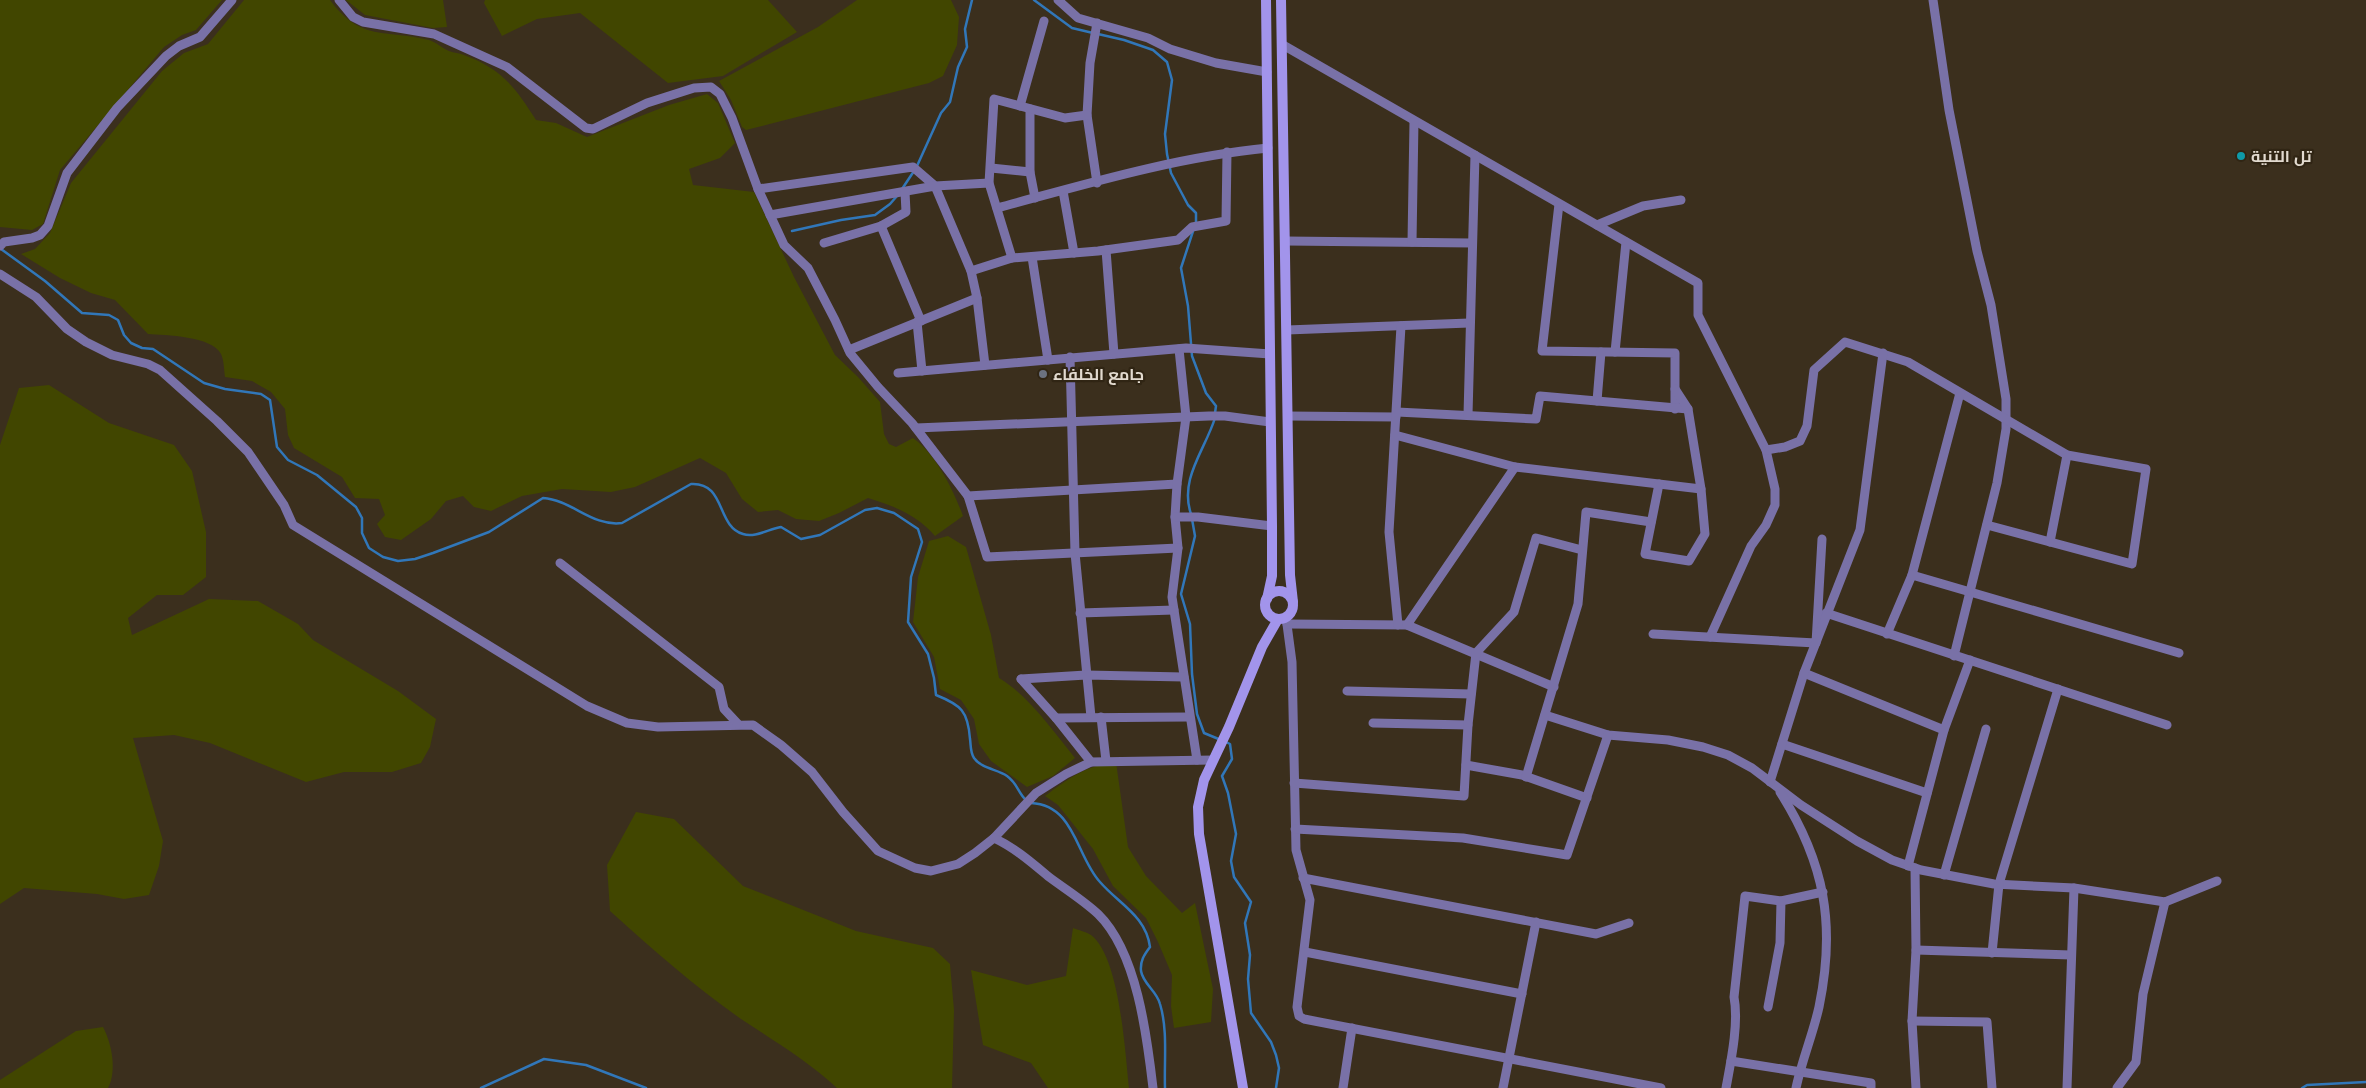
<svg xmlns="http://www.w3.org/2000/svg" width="2366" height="1088" font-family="'Noto Sans',Cairo,sans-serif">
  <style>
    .green { fill: #414600 }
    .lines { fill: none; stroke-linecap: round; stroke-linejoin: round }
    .stream { stroke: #3177b9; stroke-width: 2.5 }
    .minor { stroke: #7971a7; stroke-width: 9 }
    .secondary { stroke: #a294eb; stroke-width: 10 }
    .culture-dot { fill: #0f9aa8; stroke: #302514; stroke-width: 2 }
    .worship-dot { fill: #6b7280; stroke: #302514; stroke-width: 2 }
    .labels { text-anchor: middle; stroke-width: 4.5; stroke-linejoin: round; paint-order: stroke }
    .poi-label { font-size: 16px; font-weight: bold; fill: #e2dacf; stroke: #302514; text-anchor: start }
  </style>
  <rect width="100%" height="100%" fill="#3b2f1d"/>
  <g class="green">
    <polygon points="0,0 222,0 196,30 182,35 164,47 60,170 43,224 32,230 0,227"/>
    <path d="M244,0h86c31,42 55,29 99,40 7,2 13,8 20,11 5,2 10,2 15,4 38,14 51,32 72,65l20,3 31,14 82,-32 38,-11 11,9 17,40 -15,15 -31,11 4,16 61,7 40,85 41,78 23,22 22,25 4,32 5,10 7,3 17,-9c23,16 41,53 50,78l-28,20c-18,-21 -41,-30 -67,-38l-29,15 -20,8 -23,-2 -18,-9 -20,2 -16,-13 -16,-26 -26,-15 -65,29 -24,5 -49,-3 -40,7 -31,15 -17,-4 -11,-11 -17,5 -15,18 -30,21 -16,-3 -8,-13 8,-9 -6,-16 -24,-1 -13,-21 -48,-29 -6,-13 -3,-26 -14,-17 -19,-11 -27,-4c-1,-7 -1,-17 -4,-23 -9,-18 -56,-19 -73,-20l-33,-34 -24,-7 -31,-15 -39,-24 14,-5 15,-16 21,-50 91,-112 22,-18 24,-9z"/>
    <polygon points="346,0 443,0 447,27 433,28 365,15"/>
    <polygon points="485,0 768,0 797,32 723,76 668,83 580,13 537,19 502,36 484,3"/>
    <polygon points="857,0 951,0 959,17 957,45 943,76 929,83 746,130 742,127 731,100 719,81 818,27"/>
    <polygon points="49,385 109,423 174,445 192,471 206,532 206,577 183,595 157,595 128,618 132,635 209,599 258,601 298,624 313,640 398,691 436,719 430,747 421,763 392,772 344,772 306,782 210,743 174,735 133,738 163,841 159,866 149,895 124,899 97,894 24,888 0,904 0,445 19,388"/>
    <path d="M948,536l18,11 25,88 8,43c29,17 55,54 76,80l-22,18 -26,11 -36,-26 -12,-17 -5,-25 -13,-19 -21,-11 -6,-32 -21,-35 5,-45 11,-36z"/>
    <path d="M1116,762l12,85 18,29 36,37 13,-10 18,86 -2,33 -37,6 -3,-22 1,-31 -14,-33 -12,-24 -33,-32 -20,-37 -35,-44 -13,-9c24,-18 40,-30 71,-34z"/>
    <path d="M636,812l38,7 69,67 113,45 77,17 17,16 4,46 -2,78h-115c-29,-27 -63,-47 -96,-69 -47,-33 -89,-70 -131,-108l-3,-46z"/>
    <path d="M1073,928c5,2 14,4 18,7 29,22 34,117 38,153h-81l-17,-25 -48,-18 -12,-75 56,15 39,-9z"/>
    <path d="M103,1027c9,17 14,44 5,61h-108v-8l76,-49z"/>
  </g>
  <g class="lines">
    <g class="stream">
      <polyline points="1034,0 1072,28 1093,33"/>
      <polyline points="1098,34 1124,40 1153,50 1167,62 1172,80 1165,134 1167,154 1171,173 1188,205 1196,213 1196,222 1181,268 1188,306 1192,356 1206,393 1216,406 1215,413"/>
      <polyline points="917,166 941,113 950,102 958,67 967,47 965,29 972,0"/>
      <polyline points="902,189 914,171"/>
      <polyline points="792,231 841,220 875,215 890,204 897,196"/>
      <path d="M1,249l44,32 37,32 27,2 9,5 6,15 7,8 11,5 11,1 51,34 21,6 36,5 9,6 7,47 11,13 29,15 39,32 6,11v15l7,15 14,9 15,4 17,-2 18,-6 56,-21 54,-34c29,2 49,29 79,25l69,-39c35,-2 25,42 52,50 12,4 26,-5 38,-7l20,12 19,-4 45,-25 12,-2 17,5 24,16 4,13 -11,35 -3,45 20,32 6,24 2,17c25,10 32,16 34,44 1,6 0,13 4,19 8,11 23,11 33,18 11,8 11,17 19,24"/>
      <path d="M1191,514c-12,-35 14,-64 24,-96"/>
      <polyline points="1192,519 1195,536 1181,594 1190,624 1192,674 1197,714 1204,733 1221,740"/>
      <polyline points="1226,742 1230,744 1232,759 1222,776 1228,793 1236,834 1231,861 1234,877 1251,902 1245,923 1250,955 1248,979 1251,1013 1271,1042 1276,1055 1279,1068 1276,1088"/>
      <path d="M1031,803c44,2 45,53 69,79 19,22 46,34 50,65 -6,8 -10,14 -9,24 2,13 16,20 19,33 8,26 4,57 5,84"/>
      <polyline points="481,1088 544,1059 586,1065 646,1088"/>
      <polyline points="2302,1088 2307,1085 2366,1082"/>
    </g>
    <g class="minor">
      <polyline points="339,0 353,17 363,22 434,34 507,67 586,128 593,129 647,103 694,88 711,87 720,94 732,118 758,189 784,245 808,268 835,320 850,353 878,387 912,423 968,496 1177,484"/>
      <polyline points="1058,0 1078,18 1148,38 1170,49 1216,63 1267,72"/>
      <polyline points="1933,0 1949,110 1977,251 1991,305 2006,399 2006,429 1997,483 1954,656"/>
      <polyline points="1283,45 1698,283 1698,315 1766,450 1775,489 1775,505 1766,525 1751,546 1710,637"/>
      <polyline points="1020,106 1044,21"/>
      <polyline points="1030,109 1030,172 1035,198"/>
      <polyline points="991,168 1030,172"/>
      <polyline points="1097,183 1087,115 1090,63 1097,23"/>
      <polyline points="758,189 913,167 935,186 989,183"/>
      <polyline points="1063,191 1074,253"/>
      <polyline points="1559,204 1542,351 1675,353 1675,409"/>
      <path d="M997,208c89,-24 179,-51 271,-60"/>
      <polyline points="770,215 935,186 971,271 977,298 985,365"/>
      <polyline points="1597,225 1643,206 1681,200"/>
      <polyline points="881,226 921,321"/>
      <polyline points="1286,241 1472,243"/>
      <polyline points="1412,242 1414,121"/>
      <polyline points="824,243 881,226 906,212 905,192"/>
      <polyline points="0,246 4,242 32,238 40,235 48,226 67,173 117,108 166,56 179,46 200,37 232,0"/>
      <polyline points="1106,250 1114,354"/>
      <polyline points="1032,257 1048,360"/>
      <polyline points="1012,258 989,183 994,99 1065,118 1087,115"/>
      <polyline points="971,271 1012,258 1098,251 1178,240 1192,227 1226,221 1227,152"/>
      <polyline points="0,274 36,297 67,329 86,342 112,355 148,364 160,370 217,421 248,452 284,505 293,525 587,706 627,723 658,727 753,725 781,745 812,772 843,812 878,851 915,868 931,871 958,864 975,853 994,838 1036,793 1066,774 1091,762 1213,760"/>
      <polyline points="917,322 922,371"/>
      <polyline points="1287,330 1469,323"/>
      <polyline points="1179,349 1186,417 1177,484 1175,517 1178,548 1172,597 1197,760"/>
      <polyline points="849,350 977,298"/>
      <polyline points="1615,352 1626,242"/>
      <polyline points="1070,357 1075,553 1091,717"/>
      <polyline points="898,373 1186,348 1270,354"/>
      <polyline points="1597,401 1601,352"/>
      <polyline points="1397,412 1536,419 1540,396 1688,409"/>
      <polyline points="1468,415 1475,155"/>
      <polyline points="1288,416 1396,417"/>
      <polyline points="916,428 1209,416 1225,416 1270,422"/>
      <polyline points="1395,435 1515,467 1701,489"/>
      <polyline points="1766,450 1785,447 1800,441 1807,426 1814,370 1845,342 1908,362 2067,455 2146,469 2132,564 1987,525"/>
      <polyline points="1659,484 1645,554 1689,561 1705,534 1701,489 1688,409 1675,389"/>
      <polyline points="968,496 987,557 1178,548"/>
      <polyline points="1175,517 1198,517 1272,526"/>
      <polyline points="2050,542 2067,455"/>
      <polyline points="560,563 719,687 724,709 738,724"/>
      <polyline points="1912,575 1960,393"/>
      <polyline points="1080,613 1174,610"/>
      <polyline points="1826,613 2167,725"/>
      <polyline points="1286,617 1292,662 1296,850 1310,900 1297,1007 1299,1016 1304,1019 1661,1088"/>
      <polyline points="1287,624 1407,625 1554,687"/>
      <polyline points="1398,625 1389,532 1401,326"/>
      <polyline points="1407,625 1515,467"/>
      <polyline points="1653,634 1816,643 1822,539"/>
      <polyline points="1887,634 1912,575 2179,653"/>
      <polyline points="1804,673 1944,730"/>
      <polyline points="1021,679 1086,675 1184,677"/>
      <polyline points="1021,679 1056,718 1091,762"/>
      <polyline points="1347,691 1471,694"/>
      <polyline points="1545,715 1608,735 1668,740 1703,747 1728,755 1752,768 1801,805 1857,841 1892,860 1921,870 1994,884 2074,888 2165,902 2217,881"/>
      <polyline points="1101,717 1106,761"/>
      <polyline points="1056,718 1189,717"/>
      <polyline points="1373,723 1468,725"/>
      <polyline points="1782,744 1927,793"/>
      <polyline points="1466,765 1522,775 1587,798"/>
      <polyline points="1526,777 1578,604 1586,512 1651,522"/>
      <polyline points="1770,782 1804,673 1860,530 1883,353"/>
      <polyline points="1294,783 1464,796 1468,725 1476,653 1514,612 1536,538 1582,550"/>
      <path d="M1780,792c45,71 56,133 39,215 -6,27 -17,53 -23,81"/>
      <polyline points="1295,829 1463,838 1567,855 1608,735"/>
      <path d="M994,838c21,10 37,24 55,39 16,12 34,23 49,37 39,38 49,122 55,174"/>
      <polyline points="1908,866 1944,730 1970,660"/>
      <polyline points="1915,868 1916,950 1912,1021 1916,1088"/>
      <polyline points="1944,875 1986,729"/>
      <polyline points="1303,878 1596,934 1629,923"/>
      <polyline points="1916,950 2071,955"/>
      <polyline points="1305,952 1522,994"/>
      <polyline points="1992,953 1999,884 2058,689"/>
      <polyline points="1768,1007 1780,943 1781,901"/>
      <polyline points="1912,1021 1987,1022 1992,1088"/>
      <polyline points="1731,1061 1871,1083 1871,1088"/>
      <polyline points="1343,1088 1352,1028"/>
      <polyline points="1503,1088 1536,922"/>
      <path d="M1726,1088c5,-27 13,-65 8,-91l11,-101 36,5 42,-9"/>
      <polyline points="2067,1088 2074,888"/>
      <polyline points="2117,1088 2136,1062 2143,994 2165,902"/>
    </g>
    <g class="secondary">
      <polyline points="1266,0 1272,526 1272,576 1267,599"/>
      <polyline points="1281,0 1290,575 1293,602"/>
      <circle cx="1279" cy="605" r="14"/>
      <polyline points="1243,1088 1199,834 1198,807 1204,780 1229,727 1262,647 1278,619"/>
    </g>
  </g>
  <circle class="culture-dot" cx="2241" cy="156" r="5"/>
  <circle class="worship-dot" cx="1043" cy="374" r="5"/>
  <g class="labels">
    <g class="poi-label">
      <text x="2251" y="162">تل التنية</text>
      <text x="1053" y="380">جامع الخلفاء</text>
    </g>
  </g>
</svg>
